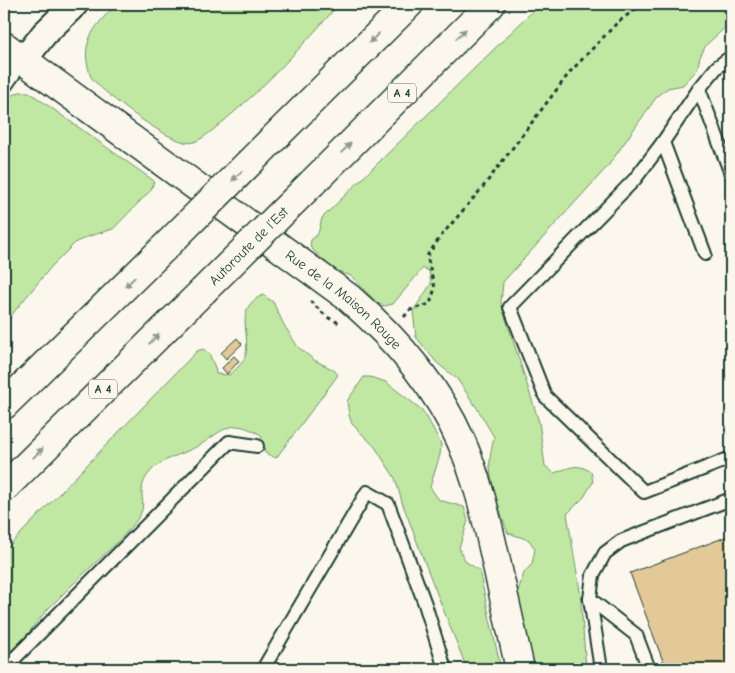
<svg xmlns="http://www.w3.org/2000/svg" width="735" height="673" font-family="'Comic Neue',sans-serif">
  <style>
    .green { fill: #c1e8a3; stroke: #70926c }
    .building { fill: #e3c898; stroke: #1f3d34 }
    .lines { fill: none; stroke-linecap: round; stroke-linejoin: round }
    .lane-casing { stroke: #1f3d34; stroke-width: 16 }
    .street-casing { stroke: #1f3d34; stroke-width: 29 }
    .secondary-casing { stroke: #1f3d34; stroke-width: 31 }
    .highway-casing { stroke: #1f3d34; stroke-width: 31 }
    .path { stroke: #1f3d34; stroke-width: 3; stroke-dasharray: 4 4; stroke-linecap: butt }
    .lane { stroke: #fbf7ec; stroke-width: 12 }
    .street { stroke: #fbf7ec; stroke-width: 25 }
    .secondary { stroke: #fbf7ec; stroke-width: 28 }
    .highway { stroke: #fbf7ec; stroke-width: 28 }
    .highway-bridge-casing { stroke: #1f3d34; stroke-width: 31; stroke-linecap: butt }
    .highway-bridge { stroke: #fbf7ec; stroke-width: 28 }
    .oneway { fill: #8d9a90 }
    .labels { text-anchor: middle; stroke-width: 4; stroke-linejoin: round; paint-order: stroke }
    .shield { fill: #fbf7ec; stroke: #61756b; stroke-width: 1 }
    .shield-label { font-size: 12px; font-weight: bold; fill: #1f3d34 }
    .street-label { font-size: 14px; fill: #1f3d34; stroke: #fbf7ec }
  </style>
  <rect width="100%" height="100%" fill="#fbf7ec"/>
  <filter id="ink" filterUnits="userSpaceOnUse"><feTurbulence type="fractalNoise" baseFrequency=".02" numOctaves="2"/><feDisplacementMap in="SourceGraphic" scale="10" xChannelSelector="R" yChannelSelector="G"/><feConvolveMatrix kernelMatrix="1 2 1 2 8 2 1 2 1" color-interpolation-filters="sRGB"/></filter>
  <g filter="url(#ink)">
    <g class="green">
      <path d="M116,4h223c-36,41 -72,81 -114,116 -9,7 -20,18 -31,22 -17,8 -92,-49 -103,-65 -2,-4 -3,-11 -4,-15 -4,-26 13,-40 29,-58z"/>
      <path d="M540,4h191v18l-25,23 -6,12 -3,13 -14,15 -15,3 -10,7 -50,71 -105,116 -2,21 38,119 6,44 9,7c15,-5 23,-11 37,-1l2,10 -9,15 -17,17 13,77 6,78h-53l-16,-75 7,-21 8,-9 3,-15 -6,-9 -21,-7c-6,-16 -17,-48 -18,-65 -1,-10 2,-21 4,-31l-17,-29 -20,-29 -20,-16 -21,-26 -3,-26 18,-27 -2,-13 -6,-3 -30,36 -9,2 -7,-3 -26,-27 -18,-7 -23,-22 1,-7 7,-6 4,-16z"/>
      <polygon points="20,92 29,92 154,181 151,190 113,229 90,236 76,242 51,267 4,324 4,102 10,96"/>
      <path d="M263,295l10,7 11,23 14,22 16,13 20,10 4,5 -62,83 -11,-5 -4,-18c-7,-4 -17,-9 -25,-9 -15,1 -27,15 -40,21 -15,8 -35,12 -46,25 -16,19 -2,28 -10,43 -12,19 -31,35 -47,50 -16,15 -31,30 -46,45 -14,16 -26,35 -43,48v-107l193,-200 6,-2 7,5c1,7 6,12 6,20l13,1c6,-5 15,-12 17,-21 4,-24 -12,-46 17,-59z"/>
      <polygon points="364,377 370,377 386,382 422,410 428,419 441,444 440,455 430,487 439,500 464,507 468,521 459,548 466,562 479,570 501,669 467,669 428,571 402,502 395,478 375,447 352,424 349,415 347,401"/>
    </g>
    <g class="building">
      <polygon points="237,338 242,344 226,359 221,353"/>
      <polygon points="234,356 239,361 227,374 222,368"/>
      <polygon points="731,535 731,669 666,669 630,573"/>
    </g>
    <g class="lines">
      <defs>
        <g id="lane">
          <polyline points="731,57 717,67 699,89 663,142 635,179 510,307 545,396 644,492 731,458"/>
          <polyline points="4,88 23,61"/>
          <polyline points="699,89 731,174"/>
          <polyline points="663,142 705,254"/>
          <polyline points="590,599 636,635 649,669"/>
          <polyline points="4,669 229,442 257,446"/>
          <polyline points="263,669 367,492 388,504 425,604 445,669"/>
          <polyline points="601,669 590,599 593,575 605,553 621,541 731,499"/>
        </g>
        <polyline id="street" points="23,61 44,34 75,4"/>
        <g id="secondary">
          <path id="s1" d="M4,46l345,252c46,40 87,86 112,143 17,39 26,79 35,120 8,36 16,72 24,108"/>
        </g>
        <g id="highway">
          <polyline points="271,141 409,4"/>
          <polyline points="312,183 491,4"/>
          <polyline points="4,405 164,248"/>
          <polyline points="4,488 203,291"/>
        </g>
      </defs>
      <use href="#lane" class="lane-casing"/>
      <use href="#street" class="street-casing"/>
      <use href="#secondary" class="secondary-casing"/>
      <use href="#highway" class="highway-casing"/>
      <g class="path">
        <polyline points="310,301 327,317 339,323"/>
        <polyline points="404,317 410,310 430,304 435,288 427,256 441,236 483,187 570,72 617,23 642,4"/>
      </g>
      <use href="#lane" class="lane"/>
      <use href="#street" class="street"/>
      <use href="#secondary" class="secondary"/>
      <use href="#highway" class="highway"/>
      <defs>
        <g id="highway-bridge">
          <polyline points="164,248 271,141"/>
          <path id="s2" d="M203,291l109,-108"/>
        </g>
      </defs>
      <use href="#highway-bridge" class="highway-bridge-casing"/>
      <use href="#highway-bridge" class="highway-bridge"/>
    </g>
    <defs><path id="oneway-solid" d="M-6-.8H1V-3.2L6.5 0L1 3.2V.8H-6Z" transform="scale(1.25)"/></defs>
    <g class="oneway">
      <use href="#oneway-solid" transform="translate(461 34) rotate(-45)"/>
      <use href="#oneway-solid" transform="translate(374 38) rotate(135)"/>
      <use href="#oneway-solid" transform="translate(346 148) rotate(-45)"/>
      <use href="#oneway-solid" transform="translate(237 176) rotate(135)"/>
      <use href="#oneway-solid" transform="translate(130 282) rotate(136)"/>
      <use href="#oneway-solid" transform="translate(154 339) rotate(-45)"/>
      <use href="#oneway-solid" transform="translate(38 453) rotate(-45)"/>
    </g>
  </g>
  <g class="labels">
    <g class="shield">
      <rect x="388" y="83.5" width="28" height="19" rx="4"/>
      <rect x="89" y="379.5" width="28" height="19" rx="4"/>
    </g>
    <g class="shield-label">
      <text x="402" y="97">A 4</text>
      <text x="103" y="393">A 4</text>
    </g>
    <g class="street-label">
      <text dy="5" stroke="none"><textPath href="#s2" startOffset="64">Autoroute de l’Est</textPath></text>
      <text dy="5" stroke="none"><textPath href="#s1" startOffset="424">Rue de la Maison Rouge</textPath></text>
    </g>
  </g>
  <rect width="735" height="673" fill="none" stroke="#fbf7ec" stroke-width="20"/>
  <rect x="10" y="10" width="715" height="653" fill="none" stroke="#1f3d34" stroke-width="2" filter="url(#ink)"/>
</svg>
